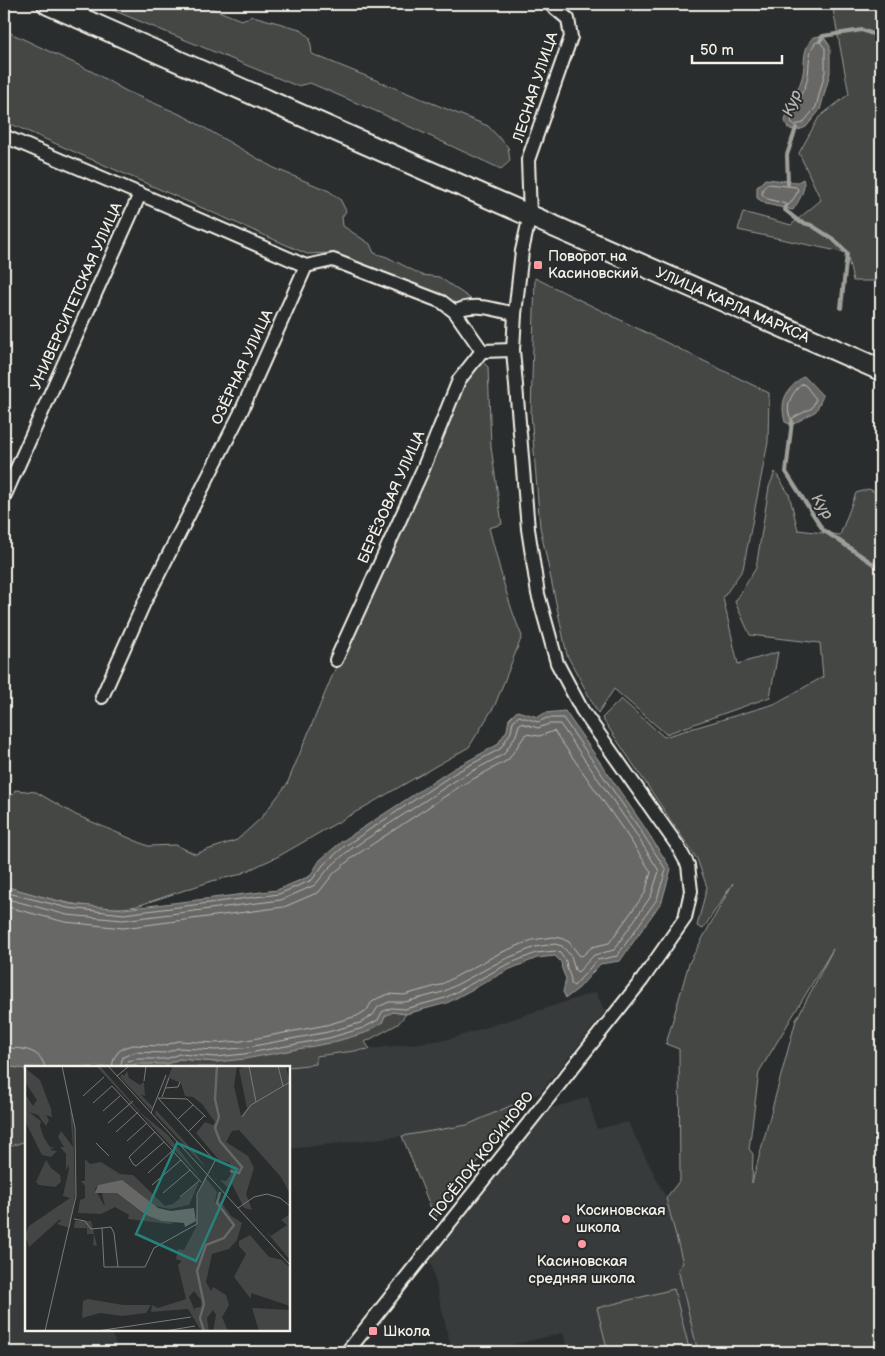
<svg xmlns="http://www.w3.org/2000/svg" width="885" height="1356" font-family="'Balsamiq Sans',sans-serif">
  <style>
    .built { fill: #373a3a }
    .green { fill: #444645; stroke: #9c9c96; fill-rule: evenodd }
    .water { fill: #676866; stroke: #9f9f9a }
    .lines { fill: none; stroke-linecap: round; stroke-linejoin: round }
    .shore { stroke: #bcbab4; stroke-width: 1 }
    .stream { stroke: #9f9f9a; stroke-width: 4 }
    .minor-casing { stroke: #f4f1e8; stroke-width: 16 }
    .primary-casing { stroke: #f4f1e8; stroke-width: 24 }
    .minor { stroke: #2a2d2e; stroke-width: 12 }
    .primary { stroke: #2a2d2e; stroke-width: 20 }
    .poi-dot { fill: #ff9aa2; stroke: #2a2d2e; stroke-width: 2 }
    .labels { text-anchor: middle; stroke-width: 4; stroke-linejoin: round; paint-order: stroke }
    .street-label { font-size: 15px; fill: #f4f1e8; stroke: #2a2d2e }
    .poi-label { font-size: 15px; fill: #f4f1e8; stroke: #2a2d2e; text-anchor: start }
    .water-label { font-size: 16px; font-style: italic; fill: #b5b3ae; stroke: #2a2d2e }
    .inset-river { fill: none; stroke: #676866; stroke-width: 2.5 }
    .inset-road { fill: none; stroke: #7b7b78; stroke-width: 1 }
    .view { fill: #26827a; fill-opacity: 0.15; stroke: #26827a; stroke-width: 2.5 }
    .inset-edge { fill: none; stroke: #f4f1e8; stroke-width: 2.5 }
  </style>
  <rect width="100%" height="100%" fill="#2a2d2e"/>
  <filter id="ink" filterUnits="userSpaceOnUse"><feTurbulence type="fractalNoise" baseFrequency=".02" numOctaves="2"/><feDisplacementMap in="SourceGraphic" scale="10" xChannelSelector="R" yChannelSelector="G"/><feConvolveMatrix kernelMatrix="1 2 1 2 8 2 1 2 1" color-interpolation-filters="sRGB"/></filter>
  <g filter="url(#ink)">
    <g class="built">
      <polygon points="596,992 605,1012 540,1093 467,1125 418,1134 289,1149 289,1067 315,1064 315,1056 450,1039"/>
      <polygon points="588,1097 597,1129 628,1122 666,1198 683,1263 678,1269 698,1352 569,1352 563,1333 482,1352 452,1352 430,1259 549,1109"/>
      <polygon points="26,1141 26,1330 109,1330 120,1352 4,1352 4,1148"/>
    </g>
    <g class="green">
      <polygon points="98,4 201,4 241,20 253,16 300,29 310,38 312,54 488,126 508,147 510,161 501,169 380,113 310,83 297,86"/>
      <polygon points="832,4 881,4 881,281 853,281 847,253 738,230 743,212 791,225 821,200 799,153 819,117 849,94"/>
      <polygon points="4,30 91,71 126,91 184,116 274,168 329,191 340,199 346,211 342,217 343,226 370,244 374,253 387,257 422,275 439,277 471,299 453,307 331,253 307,254 4,121"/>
      <polygon points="535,278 769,393 768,442 743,569 723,598 738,664 778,652 770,697 666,734 614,689 598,713 567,655 540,527 531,413"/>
      <path d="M475,355l13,12 3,80 11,77 -13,4c10,36 18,74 33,108l-27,69 -26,42 -190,109 -41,19 -26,6 -75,25c-40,8 -95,-9 -133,-20v-95l9,4 2,-5 21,2 40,23 72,31 28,-1 19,9 42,-14 24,-22 26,-34 69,-165z"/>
      <path d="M775,472l14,22 9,36 42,5 16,-42 13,-4 12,6v857h-183l-20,-83 5,-6 -17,-65 14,-18 -1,-131 -13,-5 23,-81 44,-80 -30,46 -6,-3 10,-39 -10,-28 -95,-141 19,-19 43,38 110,-33 49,-27 -3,-34 -70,-8 -15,-33 21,-34 13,-81zM833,949l-37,71 -44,163 1,-29 -4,-5 10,-77z"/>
      <polygon points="393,1012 406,1014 398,1024 365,1042 370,1049 316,1056 316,1064 289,1067 122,1067 137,1064 167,1064 179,1059 216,1062"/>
      <polygon points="4,1066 26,1069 26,1141 4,1148"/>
      <polygon points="526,1099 435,1218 402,1136 467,1125"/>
      <polygon points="674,1289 690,1352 608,1352 597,1308"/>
    </g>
    <g class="water">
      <path d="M823,36l7,10v27l-10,37 -14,17 -10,4 -8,-3 -3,-7c2,-6 3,-13 5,-19 3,-7 9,-13 11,-21 6,-18 -1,-28 12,-44z"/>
      <path d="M765,179l33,3 5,-3c4,10 -5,23 -10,31l-27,-6 -9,-6v-11z"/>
      <path d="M804,376l19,20 -7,15 -24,14 -7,-3c-6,-23 2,-33 19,-46z"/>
      <polygon points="517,711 538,717 545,713 565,711 643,825 671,869 662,901 620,961 600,964 579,988 566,998 563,992 566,979 562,969 561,962 555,956 537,958 508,970 447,1003 406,1014 393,1012 385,1016 382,1023 365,1033 330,1043 245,1059 216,1062 179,1059 167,1064 137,1064 122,1067 26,1067 26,1069 4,1066 4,886 69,904 124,909 277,890 310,876 320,860 341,842 453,769 497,745 507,730 509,719"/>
    </g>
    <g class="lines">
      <g class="shore">
        <path d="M820,42l5,6v24l-9,35 -13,16 -8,2 -3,-1c-4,-12 10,-29 14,-40 5,-14 0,-29 9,-41z"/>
        <polygon points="768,184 796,187 798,189 796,195 789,205 768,199 762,194 763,189"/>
        <path d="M802,384l3,1 11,14 -4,9 -21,11c-7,-12 1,-27 11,-35z"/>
        <polyline points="4,892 68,908 124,914 279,894 312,880 324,864 345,846 455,773 500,749 511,732 513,721 519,716 538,722 547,718 563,718 639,828 666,870 657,899 617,956 597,960 574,986 571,984 571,979 567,968 566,961 559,952 555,951 536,953 506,965 445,998 405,1009 391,1008 382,1012 378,1020 363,1028 329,1038 244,1054 216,1057 179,1054 166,1059 137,1059 128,1061 126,1067"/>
        <polyline points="4,898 67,915 123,920 281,900 315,885 329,868 348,851 458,779 504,754 516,735 519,725 521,723 538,728 549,724 560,724 634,831 659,871 651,896 614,950 594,955 578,972 575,970 571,956 562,946 555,944 535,947 503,960 443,992 405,1002 389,1002 378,1007 373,1015 360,1023 328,1032 243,1048 216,1050 178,1048 165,1053 135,1052 123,1057 120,1067"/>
        <polyline points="4,906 65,922 123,928 284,907 319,892 334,873 353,857 462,785 508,760 526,734 539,736 554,731 627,835 651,872 645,893 609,943 592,947 582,956 579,955 569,942 561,938 553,937 532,940 500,953 440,985 404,995 389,994 378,998 371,1003 367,1010 357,1016 326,1025 242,1041 215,1043 178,1041 163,1046 133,1045 125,1047 118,1052 114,1058 112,1067"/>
        <path d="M4,1048c16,0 36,0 41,19"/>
      </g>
      <g class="stream">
        <polyline points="820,41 823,36 862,30 881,37"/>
        <polyline points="788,184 787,155 796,128"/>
        <polyline points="786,206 785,210 800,222 811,225 833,239 847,253 841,308"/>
        <polyline points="792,421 786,472 823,530 881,569"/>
      </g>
      <defs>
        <g id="minor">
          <polyline points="4,136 140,194"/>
          <path d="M455,312c17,-11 42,-2 60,2"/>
          <polyline points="4,497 140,194 306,266"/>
          <polyline points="336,660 423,469 459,380 482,351"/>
          <polyline points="102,697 144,603 240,414 306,266 333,260 442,302 455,312 482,351 513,350"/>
          <polyline points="347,1352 642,980 685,918 691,891 688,865 677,845 582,710 557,663 538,594 528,529 513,350 515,314 522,251 530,215 528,160 571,37 568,19 550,4"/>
        </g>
        <g id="primary">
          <path id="s1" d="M48,4l833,366"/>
        </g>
      </defs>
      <use href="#minor" class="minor-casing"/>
      <use href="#primary" class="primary-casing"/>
      <use href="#minor" class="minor"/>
      <use href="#primary" class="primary"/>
    </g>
  </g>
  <g class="poi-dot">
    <rect x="533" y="260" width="10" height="10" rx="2.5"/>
    <circle cx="566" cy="1219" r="5"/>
    <circle cx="582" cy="1244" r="5"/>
    <rect x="368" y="1326" width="10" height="10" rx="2.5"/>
  </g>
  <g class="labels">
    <g class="street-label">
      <text transform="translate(535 87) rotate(-72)" y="5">ЛЕСНАЯ УЛИЦА</text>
      <text transform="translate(76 296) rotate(-66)" y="5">УНИВЕРСИТЕТСКАЯ УЛИЦА</text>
      <text dy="5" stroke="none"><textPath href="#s1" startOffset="748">УЛИЦА КАРЛА МАРКСА</textPath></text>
      <text transform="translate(242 367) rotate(-65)" y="5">ОЗЁРНАЯ УЛИЦА</text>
      <text transform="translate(391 497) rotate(-66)" y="5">БЕРЁЗОВАЯ УЛИЦА</text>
      <text transform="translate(481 1156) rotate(-52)" y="5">ПОСЁЛОК КОСИНОВО</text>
    </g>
    <g class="poi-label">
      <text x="548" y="261">Поворот на<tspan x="548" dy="17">Касиновский</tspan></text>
      <text x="576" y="1215">Косиновская<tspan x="576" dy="17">школа</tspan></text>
      <text x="582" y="1266" text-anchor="middle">Касиновская<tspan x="582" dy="17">средняя школа</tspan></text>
      <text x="383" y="1336">Школа</text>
    </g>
    <g class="water-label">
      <text transform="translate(791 103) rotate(-69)" y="6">Кур</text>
      <text transform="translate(823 506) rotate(57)" y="6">Кур</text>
    </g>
  </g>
  <g transform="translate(25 1066)">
    <rect width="265" height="265" fill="#2a2d2e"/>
    <path d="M75,0l42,48 26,21 32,42 -103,-110zM148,0h64l-3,20 7,30 6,-8 -8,-39 7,-3h40l4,16v112l-9,-17 -42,-47 -7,1 -6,11 22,14 6,12 -8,26 6,16 -8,-2 -12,-24 -4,4 -8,-8 6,1 5,-7 -1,-11 -11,-3 -23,-27 9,-11 8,3 2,-3 -13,-18 -9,-7 -8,-1 -4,-13 -12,-5 -7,12zM0,2l15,12 11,29 1,8 -6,-2 3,5 -3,6 -8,-11 -9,-3 12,9 -1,5 4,12 6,9h4l-4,3 7,1 -6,6 -9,-2 -17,-34v-27l8,12 4,-6 -12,-18zM102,5l2,7 11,7 4,-3 1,14 -5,-2 13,13 -2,3 -31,-33 2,-3 2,2zM45,44l3,5 2,78 -5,35 -13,-4 5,-4h-3l-30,27 -4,-12 4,-9 41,-28 -7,-2 6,-27 -1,-4 -2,6v-17l-6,-7h4l-6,-10 3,-6 12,16zM131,44l40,44 11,15 -52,-55zM60,93l5,5 11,-2 19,12 13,1 32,31 8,-2 26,-22 -10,23 -19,4 -15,-3 -33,-25 -24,4 -3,4 10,18 -3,-14h15l29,22 28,8 -4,1 -42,-5 1,-4 -14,-8 -14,7 -23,-1 2,-13 5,-2v-12l-4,-5h4zM21,94l5,8 9,7 1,7 -6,5 -16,-2 -3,-3zM180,111l12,15 -2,10h6l10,14 11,7 -5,17 -8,9 -17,5 -6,28 5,9 2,-4 13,8 3,10 -7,12 6,14h-15l3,-16 -3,-5 -6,8 2,13 -9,-2 -12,-20 -37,3 1,-7 6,3 28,-9 -8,-34 4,-4 -6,-2 2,-10 6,1 12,-23 2,-33zM169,225l7,9v7l-6,1v3l-6,-14zM265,148v46l-25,-30 6,6 16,-11 -6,-5zM50,155h16l6,25 -4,-1 1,-11h-7v-6h-13zM225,169l19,22 13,3 8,8v38l-39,-13v6l-17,-22 12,-23 -7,-8v-5zM63,233l35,6h28l-5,8 -24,3 -22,-3 -18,5 1,-17zM227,242l38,2v21h-31z" fill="#444645" fill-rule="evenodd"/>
    <path d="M97,114l36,28 13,3 23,-3 2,13 -11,6 -1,-4 -22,-2 -16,-6 -29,-22h-22l3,-8z" fill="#676866"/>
    <path class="inset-river" d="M192,0l-2,33 4,18 -4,11 5,13 22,26 -3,6 -9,-2M179,265l-4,-13 4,-14 -7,-33 9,-26 18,-7 10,-13 -17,-22 3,-11"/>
    <path class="inset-road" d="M83,0l182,199M224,0l7,36M253,0l5,20M92,10l12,-10M119,15l2,-15M140,22l13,-1 2,-5M58,30l21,-19M137,31l7,-19M133,32l29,1 19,18M68,37l19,-17 69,74M78,45l17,-15M126,47l15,-38M217,51l9,-12 39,-23M153,53l15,-14M83,57l25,-22M164,65l15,-15M91,66l22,-20M130,66l-26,25 4,7 3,2 28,-24M102,75l20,-18M71,77l13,13M123,107l24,-22M127,119l29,-25 9,10M138,127l27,-23 11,12M155,131l19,-16M213,142l16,-11 13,-3 13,4 10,8M49,153l11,2 6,8 11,-1 2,39h41l9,-19 43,-24v-30l18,-33 -57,-63M77,162l9,-1 3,6 4,34M20,265l31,-135 -1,-68 -13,-62M72,265l94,-14M140,265l30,-5"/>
    <path class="view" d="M152,77l60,26 -41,92 -60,-27z"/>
    <rect width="265" height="265" class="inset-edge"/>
  </g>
  <rect width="885" height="1356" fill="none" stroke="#2a2d2e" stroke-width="20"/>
  <rect x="10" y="10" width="865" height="1336" fill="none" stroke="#f4f1e8" stroke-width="2" filter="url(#ink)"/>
  <path d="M692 55v8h90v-8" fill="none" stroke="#f4f1e8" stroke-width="2.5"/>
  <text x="700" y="55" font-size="15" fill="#f4f1e8" stroke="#2a2d2e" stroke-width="4" paint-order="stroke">50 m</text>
</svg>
